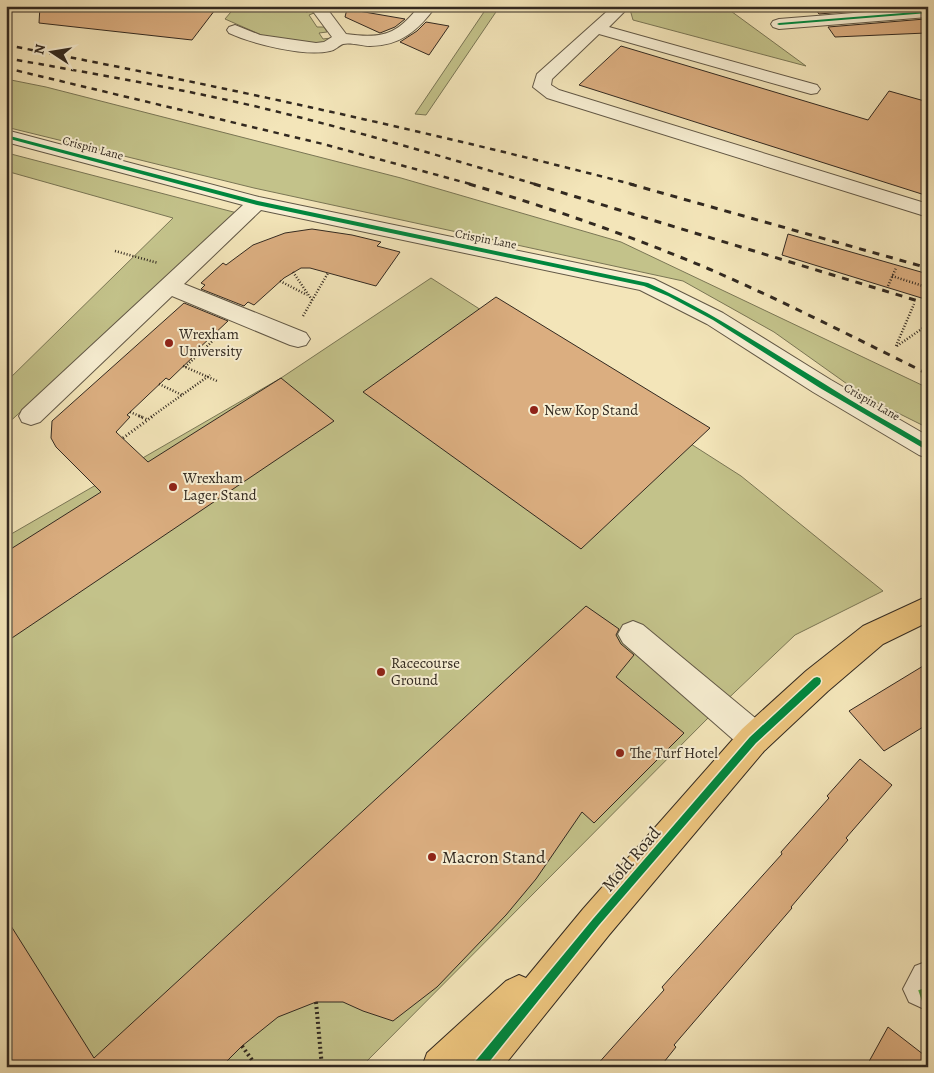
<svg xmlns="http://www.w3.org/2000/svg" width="934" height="1073" font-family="Alegreya,serif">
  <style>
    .green { fill: #c3c28a; stroke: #7a7655 }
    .building { fill: #dbae80; stroke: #322920 }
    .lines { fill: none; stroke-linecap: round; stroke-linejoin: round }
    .minor-casing { stroke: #625846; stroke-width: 2 }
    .major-casing { stroke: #322920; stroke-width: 2 }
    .path-far2 { stroke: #322920; stroke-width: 2.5; stroke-dasharray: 1 2; stroke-linecap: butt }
    .path-far1 { stroke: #322920; stroke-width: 3; stroke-dasharray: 1 2.5; stroke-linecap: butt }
    .path { stroke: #322920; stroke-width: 4; stroke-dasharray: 2 3; stroke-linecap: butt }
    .minor { fill: #f7eed2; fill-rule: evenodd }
    .major { fill: #eac27c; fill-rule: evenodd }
    .rail-far1 { stroke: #322920; stroke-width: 2.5; stroke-dasharray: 5.5 5.5; stroke-linecap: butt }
    .rail { stroke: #322920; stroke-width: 3; stroke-dasharray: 7 7; stroke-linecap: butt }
    .quiet { stroke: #54ab43; stroke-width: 8; stroke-dasharray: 16 8; stroke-linecap: butt }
    .cycleway-casing { stroke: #f7eed2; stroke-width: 3 }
    .cycleway { fill: #00873e; fill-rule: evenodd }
    .poi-dot { fill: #8f2418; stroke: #f7eed2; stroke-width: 2 }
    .labels { text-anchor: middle; stroke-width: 4; stroke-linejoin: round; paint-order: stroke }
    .far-street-label { font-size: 12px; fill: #322920; stroke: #f7eed2 }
    .poi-label { font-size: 15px; fill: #322920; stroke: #f7eed2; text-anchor: start }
    .near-poi-label { font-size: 18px; fill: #322920; stroke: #f7eed2; text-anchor: start }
    .near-street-label { font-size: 18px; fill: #322920; stroke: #f7eed2 }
  </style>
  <rect width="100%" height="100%" fill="#f3e5b9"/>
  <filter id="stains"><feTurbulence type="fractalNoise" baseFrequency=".004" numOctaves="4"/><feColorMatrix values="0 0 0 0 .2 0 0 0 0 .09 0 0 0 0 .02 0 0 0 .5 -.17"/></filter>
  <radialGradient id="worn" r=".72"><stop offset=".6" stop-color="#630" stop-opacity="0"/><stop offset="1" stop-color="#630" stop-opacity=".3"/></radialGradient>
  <g class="green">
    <polygon points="236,6 300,6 306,12 311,11 314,13 309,15 317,27 324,27 327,32 319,33 323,39 331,38 322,45 266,37 225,19"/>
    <polygon points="488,6 500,6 426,115 415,114"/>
    <polygon points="629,6 724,6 806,66 633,20"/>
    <polygon points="6,79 46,87 401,178 621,242 928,388 928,428 864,396 774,332 683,281 254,188 6,127"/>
    <path d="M6,154h5l230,60c-78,71 -157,140 -235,211v-43l167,-164 -167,-47z"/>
    <polygon points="431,278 741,476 883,591 795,635 716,710 361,1067 6,1067 6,537 281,378"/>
  </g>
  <g class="building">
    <polygon points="40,6 218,6 192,40 39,23"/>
    <polygon points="813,6 914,6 819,14"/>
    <polygon points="347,9 405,19 395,27 380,33 345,17"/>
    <polygon points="925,19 926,33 835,37 828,27"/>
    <polygon points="426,22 449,26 429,55 400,42 417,31"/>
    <polygon points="621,46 868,120 889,91 928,102 928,196 579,85"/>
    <polygon points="312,229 352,235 381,242 377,246 400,252 376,286 310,268 301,268 284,278 254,305 248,302 244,306 201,289 205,285 201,283 223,263 226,265 253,245 285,233"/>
    <polygon points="788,234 928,274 928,300 782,255"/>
    <polygon points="496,297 710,428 581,549 363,392"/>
    <polygon points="184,303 228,321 195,352 197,353 169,380 166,378 127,415 130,417 116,432 148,462 281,378 334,421 6,642 6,552 101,492 56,447 51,438 52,421"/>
    <polygon points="586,606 619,629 616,635 621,644 634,655 616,677 684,733 594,823 582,812 536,879 506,915 437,987 393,1021 363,1011 343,1002 316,1002 278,1017 242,1046 221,1067 6,1067 6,918 94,1058"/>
    <polygon points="928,663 928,724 884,751 849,711"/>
    <polygon points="860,759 892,785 846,838 848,840 791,907 792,908 674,1045 676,1047 660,1067 595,1067 664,990 662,987 782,854 781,852 829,798 827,796"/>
    <polygon points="888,1027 928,1058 928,1067 866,1067"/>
  </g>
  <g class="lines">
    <defs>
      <g id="minor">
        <path d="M309,6h16l21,28c36,5 51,1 73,-28h17c-17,24 -36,40 -66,40 -7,0 -20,-4 -27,-2 -5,2 -7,6 -13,7 -26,6 -77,-7 -101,-18l-2,-3 2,-3 6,-2 25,10 56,8 8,-1 8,-5z"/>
        <polygon points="613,6 630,6 609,27 817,85 820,89 817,93 811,94 599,34 552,79 551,85 559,90 928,204 928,217 547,98 533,87 537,74"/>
        <polygon points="928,7 928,17 779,29 773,27 771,24 773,21 779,19"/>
        <polygon points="6,130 259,197 654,279 723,313 831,380 928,436 928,458 919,455 813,392 707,324 640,290 261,210 184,284 306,333 310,339 306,345 298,347 290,345 172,296 40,422 31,425 22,422 19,416 22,410 243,205 6,142"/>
        <polygon points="633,621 643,625 766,727 771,738 766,749 755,753 744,749 623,643 618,634 623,625"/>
        <polygon points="928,961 928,1005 922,1008 909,1002 903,989 915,966"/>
      </g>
      <polygon id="major" points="928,596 928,622 883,644 828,691 764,751 609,935 503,1067 422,1067 427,1053 506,981 519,975 526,978 583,909 742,729 806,671 863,626"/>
    </defs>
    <use href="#minor" class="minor-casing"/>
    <use href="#major" class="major-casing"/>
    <g class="path-far2">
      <polyline points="115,251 158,263"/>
      <polyline points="293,272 312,300"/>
      <polyline points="892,276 923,286"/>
      <polyline points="280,281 307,295"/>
      <polyline points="888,286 896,268"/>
      <polyline points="303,316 328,273"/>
      <polyline points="896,346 914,304"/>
      <polyline points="897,346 923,328 928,331"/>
      <polyline points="183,366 217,381"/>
      <polyline points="185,367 221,333"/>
      <polyline points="159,384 182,395"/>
      <polyline points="130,412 142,417"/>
      <polyline points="151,417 210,375"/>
    </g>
    <g class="path-far1">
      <polyline points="139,416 148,420"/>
      <polyline points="123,438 153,416"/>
    </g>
    <g class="path">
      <polyline points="316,1002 322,1067"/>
      <polyline points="242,1046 257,1067"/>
    </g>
    <use href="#minor" class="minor"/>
    <use href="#major" class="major"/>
    <g class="rail-far1">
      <path d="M6,45c211,40 421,86 629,140"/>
      <path d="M6,58c83,15 166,29 248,48 96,23 190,51 284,79"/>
      <polyline points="6,68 323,144 474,185"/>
    </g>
    <g class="rail">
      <path d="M469,184c82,24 162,52 240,85 74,32 146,69 219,105"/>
      <polyline points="534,184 928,304"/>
      <polyline points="630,184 928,268"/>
    </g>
    <polyline class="quiet" points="922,989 928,1006"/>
    <defs>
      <g id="cycleway">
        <polygon points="928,11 928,13 779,25 777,24 779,23"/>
        <path d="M6,135l252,66 390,82c62,28 117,65 175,100 34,22 70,41 105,62v6l-108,-63 -107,-68 -45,-24 -24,-10 -387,-81 -251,-67z"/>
        <polygon points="817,677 820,678 821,681 820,684 756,743 599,925 485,1067 473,1067 474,1063 593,919 750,737 814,678"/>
      </g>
    </defs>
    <use href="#cycleway" class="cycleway-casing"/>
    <use href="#cycleway" class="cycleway"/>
  </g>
  <g class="poi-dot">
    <circle cx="169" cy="343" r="5"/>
    <circle cx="534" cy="410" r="5"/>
    <circle cx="173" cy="487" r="5"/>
    <circle cx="381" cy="672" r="5"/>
    <circle cx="620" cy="753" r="5"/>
    <circle cx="432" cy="857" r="5"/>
  </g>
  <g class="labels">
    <g class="far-street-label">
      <text transform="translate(93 148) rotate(15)" y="4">Crispin Lane</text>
      <text transform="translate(486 239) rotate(11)" y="4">Crispin Lane</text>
      <text transform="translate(872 402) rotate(30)" y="4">Crispin Lane</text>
    </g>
    <g class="poi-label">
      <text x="179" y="339">Wrexham<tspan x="179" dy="17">University</tspan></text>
      <text x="544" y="415">New Kop Stand</text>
      <text x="183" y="483">Wrexham<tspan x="183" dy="17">Lager Stand</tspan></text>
      <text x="391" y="668">Racecourse<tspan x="391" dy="17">Ground</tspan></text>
      <text x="630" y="758">The Turf Hotel</text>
    </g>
    <g class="near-poi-label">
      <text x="442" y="863">Macron Stand</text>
    </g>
    <g class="near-street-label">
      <text transform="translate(631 859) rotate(-49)" y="6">Mold Road</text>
    </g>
  </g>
  <rect width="934" height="1073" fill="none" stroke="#f3e5b9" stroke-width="25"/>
  <rect x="8" y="8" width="919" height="1058" fill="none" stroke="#322920" stroke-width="2.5"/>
  <rect x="12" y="12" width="909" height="1048" fill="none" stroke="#322920"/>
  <g transform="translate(52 52) rotate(282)" stroke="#f7eed2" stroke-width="4" paint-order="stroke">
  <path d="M0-4L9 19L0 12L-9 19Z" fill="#322920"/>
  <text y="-8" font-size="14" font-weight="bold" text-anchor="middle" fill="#322920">N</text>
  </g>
  <rect width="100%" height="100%" filter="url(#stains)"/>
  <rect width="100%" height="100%" fill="url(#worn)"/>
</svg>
